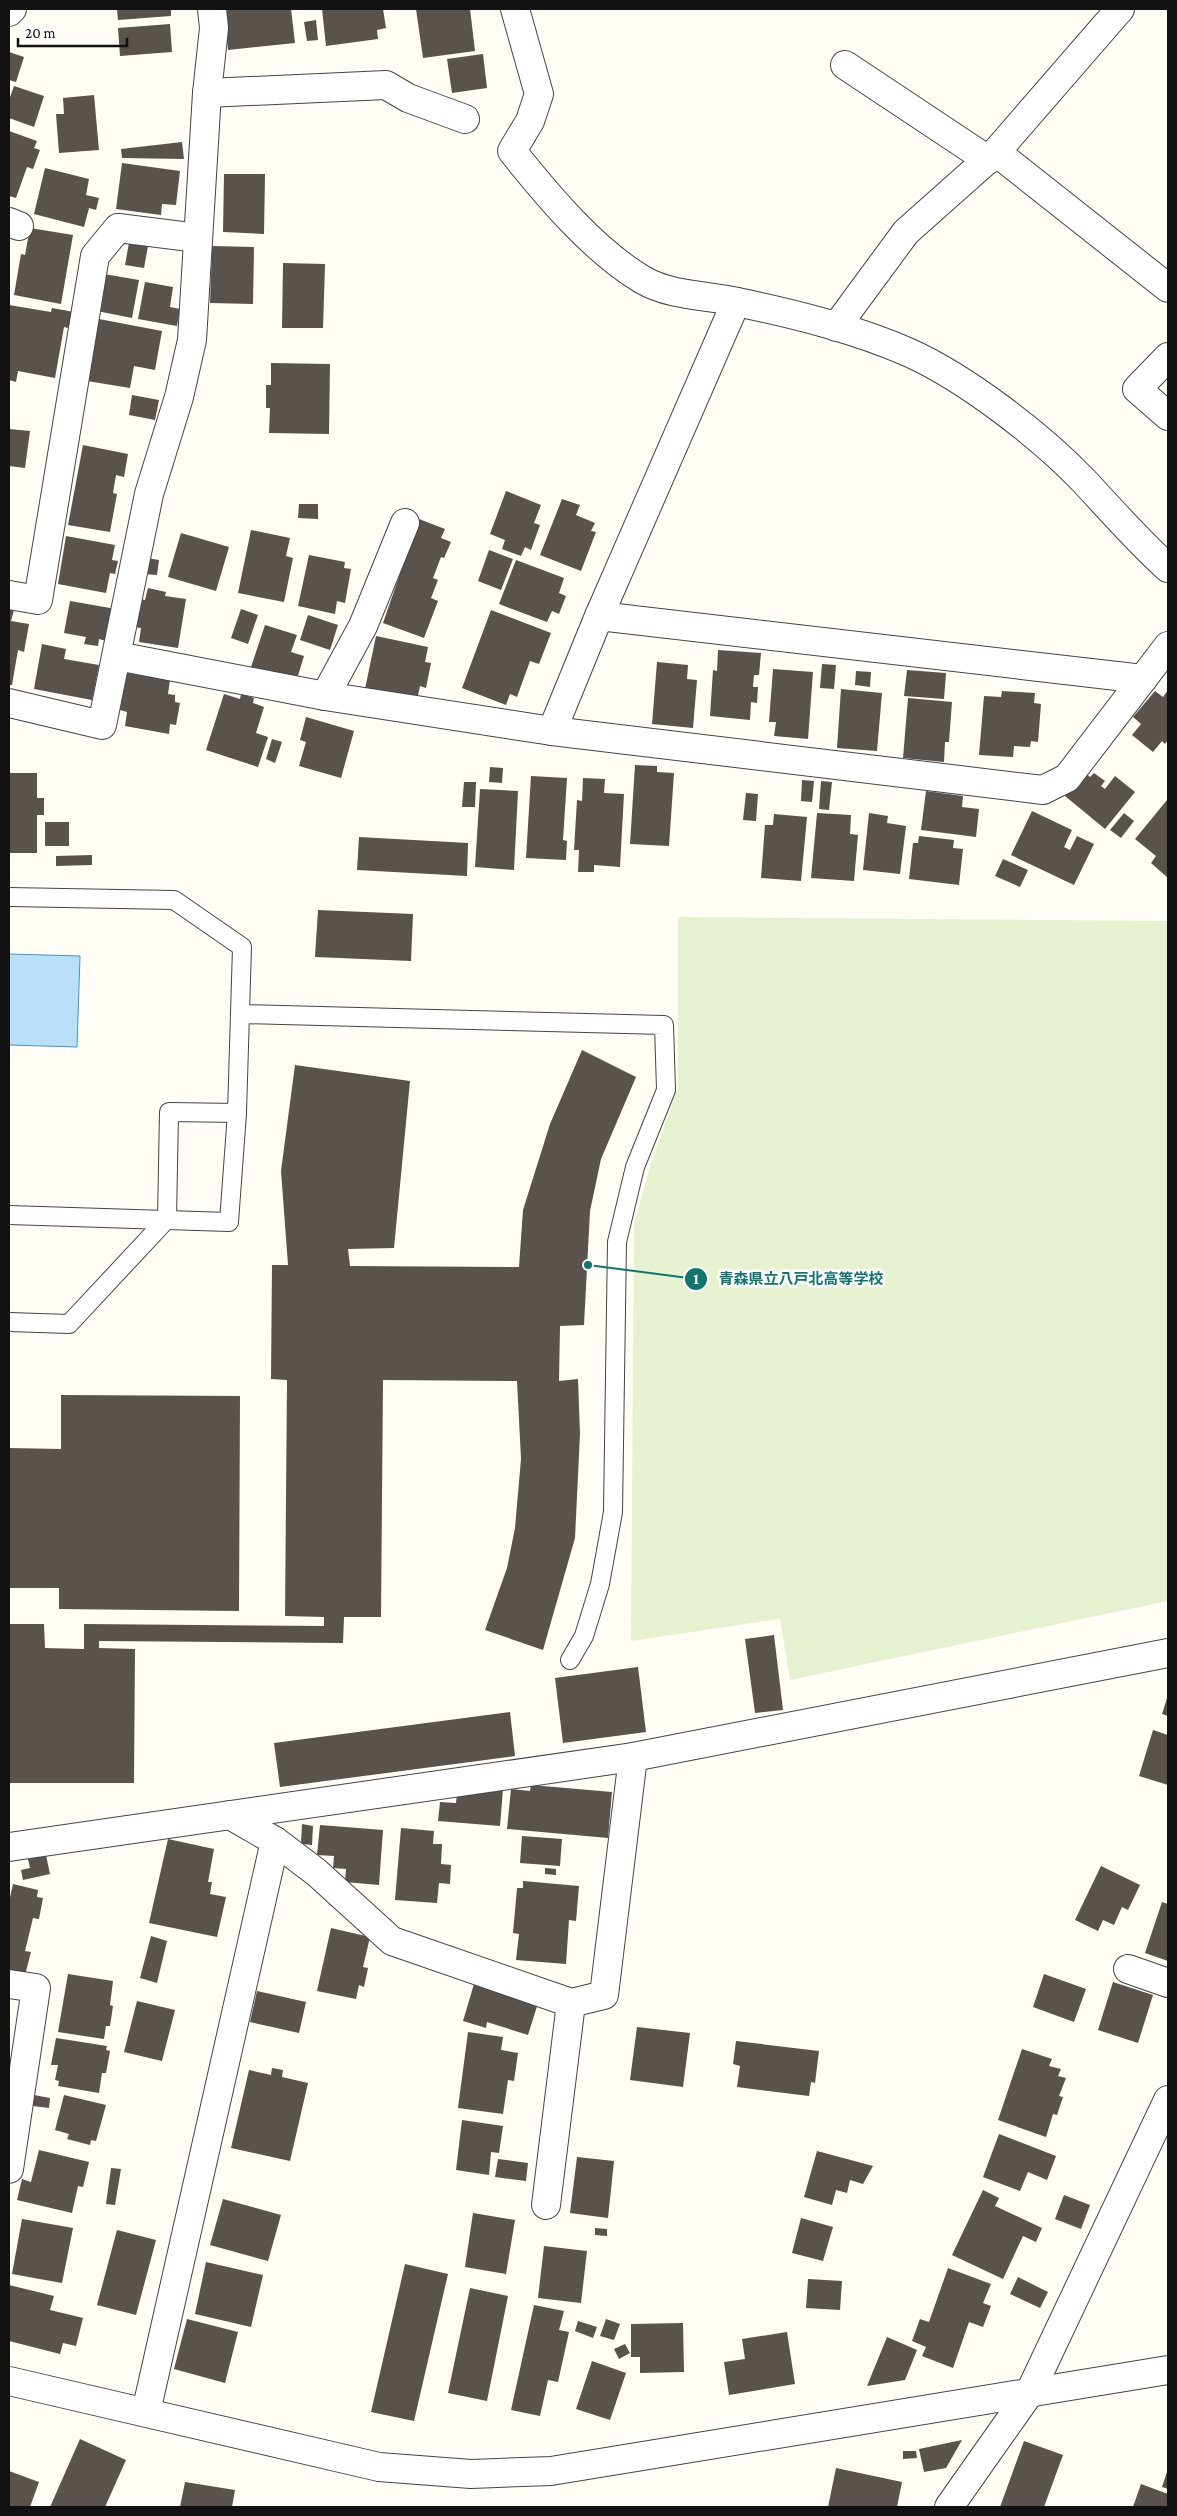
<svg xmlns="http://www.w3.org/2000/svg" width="1177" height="2516" font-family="'Crimson Pro','Noto Sans JP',serif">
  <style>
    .pitch { fill: #e6f2cf }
    .water { fill: #b9e0f7; stroke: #3f96cf }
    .building { fill: #5a524d }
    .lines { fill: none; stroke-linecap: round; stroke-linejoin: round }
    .service-casing { stroke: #444; stroke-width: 20 }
    .minor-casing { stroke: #444; stroke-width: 30 }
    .tertiary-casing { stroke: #444; stroke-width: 30 }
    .service { stroke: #fff; stroke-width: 18 }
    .minor { stroke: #fff; stroke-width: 28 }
    .tertiary { stroke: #fff; stroke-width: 28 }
    .leader { fill: none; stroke: #0f766e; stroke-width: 2 }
    .callout-dot { fill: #0f766e; stroke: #fff; stroke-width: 2 }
    .mark-label { font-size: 15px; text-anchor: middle; font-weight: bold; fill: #fff }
    .callout-label { font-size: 15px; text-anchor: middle; font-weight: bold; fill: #0f766e; stroke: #fff; stroke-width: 5; stroke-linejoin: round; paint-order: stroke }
  </style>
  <rect width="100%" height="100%" fill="#fffdf5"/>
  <polygon class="pitch" points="678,917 1168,921 1168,1601 790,1680 780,1619 631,1641 634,1225 650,1166 678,1087"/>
  <polygon class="water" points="9,954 80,956 77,1047 9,1045"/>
  <g class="building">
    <polygon points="117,9 171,9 171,16 118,20"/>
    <polygon points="224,9 291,9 295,43 228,50"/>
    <polygon points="322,9 383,9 386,28 377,30 378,39 326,46"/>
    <polygon points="416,9 470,9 475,51 423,58"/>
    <polygon points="316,20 318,40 307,41 304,22"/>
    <polygon points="170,24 172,52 120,56 118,28"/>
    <polygon points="9,52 24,57 16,82 9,80"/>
    <polygon points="483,54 487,88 452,93 447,59"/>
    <polygon points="14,86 44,96 34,127 9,118 9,100"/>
    <polygon points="94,95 99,150 59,153 56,114 64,114 63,98"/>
    <polygon points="9,131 37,141 34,148 40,150 33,169 27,167 16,198 9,196"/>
    <polygon points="182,142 184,159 122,158 121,149"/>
    <polygon points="122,163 180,171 176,205 162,204 161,215 116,209"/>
    <polygon points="45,168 89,179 86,195 99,198 96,210 89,208 84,227 34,214"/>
    <polygon points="224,174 265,174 264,234 223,232"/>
    <polygon points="30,228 73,235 61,304 14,295 21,254 25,255"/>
    <polygon points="129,243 148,246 144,268 125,265"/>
    <polygon points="212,246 254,247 253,304 210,303"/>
    <polygon points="283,263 325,264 323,328 282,328"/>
    <polygon points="104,274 139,280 132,318 97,311"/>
    <polygon points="145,282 173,287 170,307 180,309 177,326 138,319"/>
    <polygon points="9,305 51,312 52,308 74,312 72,329 64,327 55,378 18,371 16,382 9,380"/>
    <polygon points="99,319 162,331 155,370 134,366 130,388 87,381"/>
    <polygon points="271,363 330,364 329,434 269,433 270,408 266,408 266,385 271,385"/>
    <polygon points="132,395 159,400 155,420 129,415"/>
    <polygon points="9,429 30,431 25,468 9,466"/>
    <polygon points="83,445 128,454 124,477 116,475 113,493 117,494 110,532 68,525"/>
    <polygon points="506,491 541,505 534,523 540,525 531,550 525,547 521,556 502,549 505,540 490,534"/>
    <polygon points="562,499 580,505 576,515 595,523 591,531 596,532 581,571 540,555"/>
    <polygon points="299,504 318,504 318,519 298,518"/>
    <polygon points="419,519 445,529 441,538 451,542 444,558 441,557 433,578 438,580 431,598 438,601 424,638 383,623"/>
    <polygon points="251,530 290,538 286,556 293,558 284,602 238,593"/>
    <polygon points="181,533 229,547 216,591 168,577"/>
    <polygon points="66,536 115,545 112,560 118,561 115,574 110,573 106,593 58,584"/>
    <polygon points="489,550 513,559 501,590 478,581"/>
    <polygon points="309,555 345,562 344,568 351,569 345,603 337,601 335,614 298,606"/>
    <polygon points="147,558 159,560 157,575 144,574"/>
    <polygon points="516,560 564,578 559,593 566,596 559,614 552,611 547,622 499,604"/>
    <polygon points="148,588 166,592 165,596 186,599 178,648 139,642 141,628 134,627 139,599 145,600"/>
    <polygon points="70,601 116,609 110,642 99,639 98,646 84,644 86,637 64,633"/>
    <polygon points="9,609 14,610 11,621 29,624 24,652 18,650 12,685 9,685"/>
    <polygon points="241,609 258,615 248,644 231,638"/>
    <polygon points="491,610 551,633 539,664 530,661 517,697 510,694 506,705 462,688"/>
    <polygon points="308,615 338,625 330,650 300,640"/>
    <polygon points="265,625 297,635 291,652 304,656 296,682 251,667"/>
    <polygon points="376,636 428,647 425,662 431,663 426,688 420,686 417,700 365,689"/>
    <polygon points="42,644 66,649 64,659 99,665 92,700 34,689"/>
    <polygon points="718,650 761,653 759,675 754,675 753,687 758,687 757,703 751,702 750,720 710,716 713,670 717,671"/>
    <polygon points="657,662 688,665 687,679 697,680 693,728 652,724"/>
    <polygon points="822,664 836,665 834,689 820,688"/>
    <polygon points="773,669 813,672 808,739 774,736 776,722 769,722"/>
    <polygon points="907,670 946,673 944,699 904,696"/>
    <polygon points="856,671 871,672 870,687 855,685"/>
    <polygon points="127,673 170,680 168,694 175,695 175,702 180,703 176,725 170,724 169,734 125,726 127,712 120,710"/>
    <polygon points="841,689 882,693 877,751 837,748"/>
    <polygon points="1168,690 1168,740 1165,744 1162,741 1153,752 1132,735 1141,724 1133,717 1155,691 1163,697"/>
    <polygon points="1002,691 1035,693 1034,703 1041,704 1038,742 1031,741 1030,747 1014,746 1013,757 979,755 984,696 1001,697"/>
    <polygon points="224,694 240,699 241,694 254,698 253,703 264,707 256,733 268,737 258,767 206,750"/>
    <polygon points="908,698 952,702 949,742 945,742 944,762 903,758"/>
    <polygon points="306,717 354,731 341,778 299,766 306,742 300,740"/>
    <polygon points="272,739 282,742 275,763 266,759"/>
    <polygon points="635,765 657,766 657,772 674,773 669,846 630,844"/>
    <polygon points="490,767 503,768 502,783 489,782"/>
    <polygon points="1085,772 1090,777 1094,773 1105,781 1101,786 1105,789 1115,776 1135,792 1105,829 1065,796"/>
    <polygon points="9,773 37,773 37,798 44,798 44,815 37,815 37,853 9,853"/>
    <polygon points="531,776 567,778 563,840 567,841 566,860 526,858"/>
    <polygon points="583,778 605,779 604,793 624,794 620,867 594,865 594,872 578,872 579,850 574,850 577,800 582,801"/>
    <polygon points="802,780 814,781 812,802 801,801"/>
    <polygon points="821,781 832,782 829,810 819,809"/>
    <polygon points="464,782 476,782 475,807 462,807"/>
    <polygon points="480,789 518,791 514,870 475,867"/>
    <polygon points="926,791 963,796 962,807 979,809 976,837 921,830"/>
    <polygon points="746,793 758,794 756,821 743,820"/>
    <polygon points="1167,800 1168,801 1168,878 1151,863 1156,856 1135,839"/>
    <polygon points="1032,811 1072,830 1064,847 1070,850 1077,836 1094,844 1074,885 1011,855"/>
    <polygon points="817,813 851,815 850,834 858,835 854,881 811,878"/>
    <polygon points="869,813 888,816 887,823 906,826 900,874 863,870"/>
    <polygon points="1124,813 1134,821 1121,838 1110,830"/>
    <polygon points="774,814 807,817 801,881 761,878 765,825 773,825"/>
    <rect x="45" y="822" width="24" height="24"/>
    <polygon points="919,836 954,840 953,848 963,849 959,885 909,879 913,843 918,843"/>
    <polygon points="359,837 468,843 467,876 357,870"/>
    <polygon points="92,855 92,865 56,866 56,856"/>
    <polygon points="1003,859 1028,870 1020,887 995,876"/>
    <polygon points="318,910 413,914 411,961 315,957"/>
    <polygon points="582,1050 636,1077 601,1159 590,1211 584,1325 560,1326 559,1381 578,1379 580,1434 575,1538 543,1650 485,1630 507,1568 515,1528 521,1459 517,1381 383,1380 381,1617 344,1617 343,1643 99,1641 99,1648 135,1649 134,1783 9,1783 9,1624 44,1624 45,1648 84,1649 84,1624 324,1626 324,1617 285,1616 287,1380 271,1379 272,1265 288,1265 281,1171 295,1065 410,1081 394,1248 348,1249 350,1266 519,1267 523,1210 550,1124"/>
    <polygon points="61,1395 240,1396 239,1611 59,1609 59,1588 9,1588 9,1448 61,1449"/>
    <polygon points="774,1635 783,1710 755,1713 745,1639"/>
    <polygon points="638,1667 646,1732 563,1743 555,1678"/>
    <polygon points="1168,1695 1168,1716 1162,1714"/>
    <polygon points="510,1712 515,1756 280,1787 274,1743"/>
    <polygon points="1153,1730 1168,1735 1168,1785 1139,1776"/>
    <polygon points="531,1785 612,1792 608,1838 507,1829 511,1789 530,1791"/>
    <polygon points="480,1787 503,1789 500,1826 438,1821 440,1802 456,1803 457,1792 480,1793"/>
    <polygon points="302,1824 313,1826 312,1845 301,1844"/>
    <polygon points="320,1825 383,1830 379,1885 345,1882 346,1869 333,1868 334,1856 317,1855"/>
    <polygon points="401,1828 434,1831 433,1844 442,1844 441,1864 451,1865 450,1884 439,1883 437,1903 395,1900"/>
    <polygon points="522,1836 562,1839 560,1866 520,1863"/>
    <polygon points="168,1839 214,1849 208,1882 212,1882 210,1894 226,1897 217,1937 149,1923"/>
    <polygon points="46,1855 50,1874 23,1880 21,1870 30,1868 28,1859"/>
    <polygon points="1101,1866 1140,1885 1128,1910 1122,1907 1114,1925 1103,1920 1098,1931 1075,1920"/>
    <polygon points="545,1868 556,1869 556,1875 545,1874"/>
    <polygon points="523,1881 579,1886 576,1921 569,1920 566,1964 516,1960 519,1934 513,1933 517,1888 523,1888"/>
    <polygon points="13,1884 38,1890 37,1897 43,1898 39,1919 33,1918 25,1951 31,1952 25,1975 9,1971 9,1902"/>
    <polygon points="1162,1902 1168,1904 1168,1961 1145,1953"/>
    <polygon points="331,1928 370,1937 363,1967 368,1968 364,1987 359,1985 356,1999 317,1991"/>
    <polygon points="151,1936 167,1941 157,1983 140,1978"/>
    <polygon points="68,1974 113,1981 110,2005 113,2006 110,2026 106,2026 104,2039 58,2032"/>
    <polygon points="1044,1974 1086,1989 1074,2022 1033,2007"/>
    <polygon points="1113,1982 1153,1995 1138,2043 1098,2030"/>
    <polygon points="474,1984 538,2003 528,2035 487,2022 486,2028 463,2021"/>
    <polygon points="257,1991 306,2002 299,2033 250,2022"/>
    <polygon points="137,2001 175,2010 162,2061 124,2052"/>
    <polygon points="637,2027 690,2033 683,2087 630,2080"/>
    <polygon points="468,2032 503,2037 501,2050 518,2053 514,2081 508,2080 503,2114 458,2108"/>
    <polygon points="56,2038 107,2046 106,2050 110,2051 106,2073 102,2073 99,2093 58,2086 59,2081 55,2080 58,2065 51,2065"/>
    <polygon points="736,2041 819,2051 815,2083 811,2082 809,2096 737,2087 740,2066 733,2064"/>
    <polygon points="1022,2049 1052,2059 1049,2066 1061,2069 1058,2076 1066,2078 1059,2096 1063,2097 1057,2115 1053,2114 1046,2137 998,2120"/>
    <polygon points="272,2068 283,2070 282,2077 308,2083 290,2161 231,2148 249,2070 271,2075"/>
    <polygon points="34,2095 50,2098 49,2108 33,2106"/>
    <polygon points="64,2095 106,2105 96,2141 91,2140 90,2145 67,2139 69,2134 55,2130"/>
    <polygon points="462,2120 503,2126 499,2153 491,2152 489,2175 456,2170"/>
    <polygon points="999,2134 1056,2156 1047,2180 1028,2172 1020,2191 983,2177"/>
    <polygon points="39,2150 89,2162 83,2187 78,2186 72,2213 17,2200 22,2179 31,2182"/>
    <polygon points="817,2151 873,2166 863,2184 850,2180 847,2193 836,2190 832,2205 804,2197"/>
    <polygon points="577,2157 614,2161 608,2218 570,2213"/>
    <polygon points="498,2159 528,2163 526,2181 495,2177"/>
    <polygon points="111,2168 121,2169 115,2205 106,2204"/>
    <polygon points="983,2190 999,2198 995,2206 1042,2228 1036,2242 1023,2236 1003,2279 952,2255"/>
    <polygon points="1064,2195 1090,2205 1081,2229 1055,2219"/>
    <polygon points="223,2199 281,2215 268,2261 210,2245"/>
    <polygon points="473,2213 515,2220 506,2274 465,2267"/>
    <polygon points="801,2218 833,2227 823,2261 792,2253"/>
    <polygon points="22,2219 73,2228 62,2283 12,2274"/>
    <polygon points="595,2228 607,2229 607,2236 595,2235"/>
    <polygon points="117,2230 156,2240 136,2315 97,2305"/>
    <polygon points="544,2246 587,2251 581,2303 538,2298"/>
    <polygon points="206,2262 263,2275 251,2327 195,2314"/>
    <polygon points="405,2264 448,2274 414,2421 371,2412"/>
    <polygon points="948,2268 991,2284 983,2303 991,2306 983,2327 969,2322 953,2368 922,2356 926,2347 912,2341 920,2319 929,2322"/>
    <polygon points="1018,2277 1048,2292 1040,2308 1010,2294"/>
    <polygon points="808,2279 842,2281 840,2310 806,2308"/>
    <polygon points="9,2285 54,2296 50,2310 83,2318 76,2346 63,2343 60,2354 9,2341"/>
    <polygon points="470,2288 508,2296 487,2401 448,2393"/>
    <polygon points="534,2305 564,2311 559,2330 569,2332 558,2382 548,2380 540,2416 511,2410"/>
    <polygon points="187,2319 238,2332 225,2383 174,2369"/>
    <polygon points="606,2319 620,2324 614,2340 600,2336"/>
    <polygon points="578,2321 597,2327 593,2338 575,2331"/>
    <polygon points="683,2323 684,2372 640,2373 640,2357 631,2357 631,2324"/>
    <polygon points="787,2332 795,2384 729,2395 724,2362 745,2359 742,2339"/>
    <polygon points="887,2337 917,2350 905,2380 867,2386"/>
    <polygon points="625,2344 630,2353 619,2359 614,2349"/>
    <polygon points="592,2361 626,2373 610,2420 576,2409"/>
    <polygon points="80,2439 126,2460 105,2507 50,2507"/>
    <polygon points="962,2440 946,2468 924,2472 919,2449"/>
    <polygon points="1024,2441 1063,2455 1044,2507 1000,2507"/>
    <polygon points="903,2451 916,2451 917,2458 903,2459"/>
    <polygon points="836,2468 902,2482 897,2507 828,2507"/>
    <polygon points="1168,2469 1168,2489 1162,2487"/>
    <polygon points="9,2471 39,2482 30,2507 9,2507"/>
    <polygon points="185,2482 235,2490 232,2507 180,2507"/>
    <polygon points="1141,2484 1168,2494 1168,2507 1133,2507"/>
  </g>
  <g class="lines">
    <defs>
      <g id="service">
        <polyline points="9,897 174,900 242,947 237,1113 169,1112 167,1219 69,1324 9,1322"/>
        <polyline points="240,1014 664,1025 666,1090 635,1167 617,1242 613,1512 600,1584 584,1636 570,1660"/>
        <polyline points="9,1215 229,1222 237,1113"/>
      </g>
      <g id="minor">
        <path d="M515,9l24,85 -9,27 -18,30c35,44 82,100 131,129 28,16 63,15 94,22 57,12 119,27 173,51 57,26 131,83 174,128 28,30 54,60 84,87"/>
        <polyline points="9,12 12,9"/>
        <polyline points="845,65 988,160"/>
        <polyline points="207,93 386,85 408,98 465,119"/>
        <polyline points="996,152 1168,288"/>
        <polyline points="9,222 19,226"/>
        <polyline points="836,327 906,232 996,152 1120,9"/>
        <polyline points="1168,357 1137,389 1168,416"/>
        <polyline points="9,595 38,600 95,256 118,228 198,238"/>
        <polyline points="599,616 1143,679"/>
        <polyline points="117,656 325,696 552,731 1043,790 1067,778 1168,646"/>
        <polyline points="325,696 363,626 405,523"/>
        <polyline points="9,703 102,725 149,494 179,397 192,340 207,93 214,28 212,9"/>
        <polyline points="552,731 599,616 736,302"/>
        <polyline points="230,1815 275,1841 316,1872 392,1941 571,2003 604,1995 633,1757"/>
        <polyline points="9,1847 633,1757 1168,1653"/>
        <polyline points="1128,1969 1168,1983"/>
        <polyline points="9,1984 36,1988 9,2169"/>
        <polyline points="546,2205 571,2003"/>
        <polyline points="146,2412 275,1841"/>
        <polyline points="949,2507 1030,2392 1168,2100"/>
      </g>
      <polyline id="tertiary" points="9,2381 379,2467 471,2474 551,2471 1168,2370"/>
    </defs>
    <use href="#service" class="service-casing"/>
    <use href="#minor" class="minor-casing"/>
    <use href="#tertiary" class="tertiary-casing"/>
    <use href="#service" class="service"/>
    <use href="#minor" class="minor"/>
    <use href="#tertiary" class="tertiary"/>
  </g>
  <path class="leader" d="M588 1265L696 1279"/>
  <g class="callout-dot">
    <circle cx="588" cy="1265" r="5"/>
    <circle cx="696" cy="1279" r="12"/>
  </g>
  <g class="mark-label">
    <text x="696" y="1284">1</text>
  </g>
  <g class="callout-label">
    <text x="801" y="1284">青森県立八戸北高等学校</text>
  </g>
  <rect width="1177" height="2516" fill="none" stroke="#111111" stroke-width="20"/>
  <path d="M18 38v8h109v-8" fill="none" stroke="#111111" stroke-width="2.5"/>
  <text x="25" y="38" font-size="15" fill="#111111" stroke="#ffffff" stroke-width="4" paint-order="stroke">20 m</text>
</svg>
